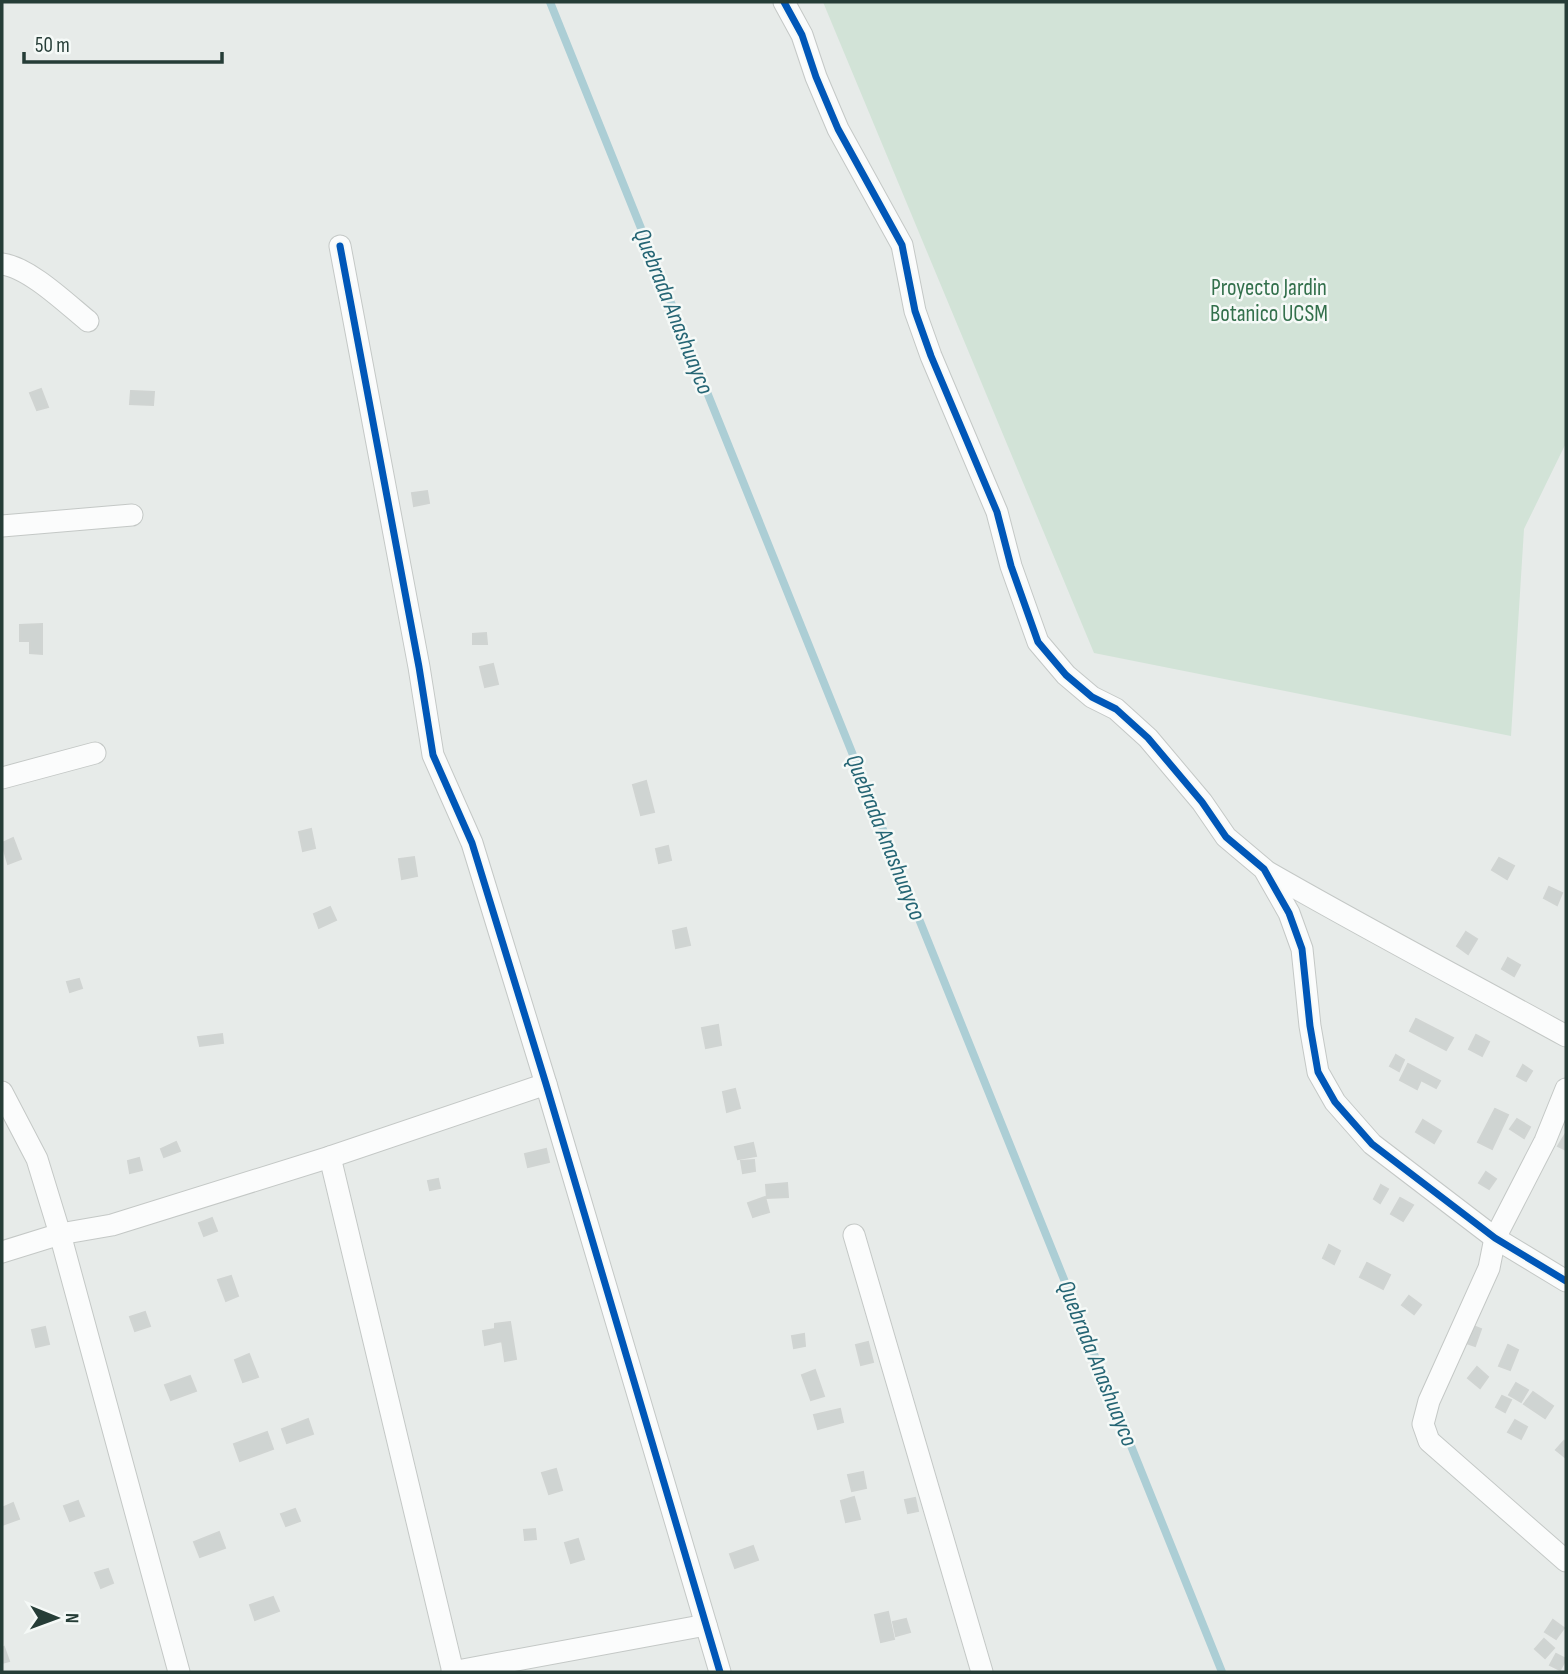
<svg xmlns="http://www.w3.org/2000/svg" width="1568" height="1674" font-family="'Sofia Sans Condensed',sans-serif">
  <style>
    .green { fill: #d2e3d7 }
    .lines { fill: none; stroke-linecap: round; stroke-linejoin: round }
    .stream { stroke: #acced5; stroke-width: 8 }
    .building { fill: #cfd4d2; stroke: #d0d4d2; stroke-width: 2 }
    .minor-casing { stroke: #c4c8c6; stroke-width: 23 }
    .minor { stroke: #fbfcfc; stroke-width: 21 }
    .cycleway-casing { stroke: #f5f9f7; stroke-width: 11 }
    .cycleway { stroke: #0057b8; stroke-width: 7 }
    .labels { text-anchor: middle; stroke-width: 5; stroke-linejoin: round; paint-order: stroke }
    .park-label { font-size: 23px; fill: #33704c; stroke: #f5f9f7 }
    .water-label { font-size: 24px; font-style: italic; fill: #256574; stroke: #f5f9f7 }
  </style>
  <rect width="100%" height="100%" fill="#e7ebe9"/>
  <polygon class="green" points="823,2 1566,2 1566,443 1524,529 1511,736 1094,653"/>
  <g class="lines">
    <polyline class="stream" points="550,2 1222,1672"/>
  </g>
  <g class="building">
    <polygon points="41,389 48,407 37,410 30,393"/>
    <polygon points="131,391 154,392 153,405 130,404"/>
    <polygon points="427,491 429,503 414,506 412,493"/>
    <polygon points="42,624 42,654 30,653 30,641 20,641 20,625"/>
    <polygon points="486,633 487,644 473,644 473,634"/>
    <polygon points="493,664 498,684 485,687 480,667"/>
    <polygon points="646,781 654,812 641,815 633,785"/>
    <polygon points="311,829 315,848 303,851 299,832"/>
    <polygon points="13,838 21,859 8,864 2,843"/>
    <polygon points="668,846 671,860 659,863 656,849"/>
    <polygon points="414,857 417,876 402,879 399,859"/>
    <polygon points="1499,858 1514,866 1507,879 1492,870"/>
    <polygon points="1549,887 1562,893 1557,905 1544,898"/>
    <polygon points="330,907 336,920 319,928 314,914"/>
    <polygon points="686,928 690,945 676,948 673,931"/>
    <polygon points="1466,932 1477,939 1468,954 1457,946"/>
    <polygon points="1508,958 1520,965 1514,976 1502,969"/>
    <polygon points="79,979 82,988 70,992 67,982"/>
    <polygon points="1416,1019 1453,1038 1446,1050 1410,1031"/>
    <polygon points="718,1025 721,1045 706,1048 702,1028"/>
    <polygon points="222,1034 223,1043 200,1046 198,1037"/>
    <polygon points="1476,1035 1489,1042 1482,1056 1469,1049"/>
    <polygon points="1396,1055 1404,1060 1399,1071 1390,1066"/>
    <polygon points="1408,1064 1440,1081 1436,1088 1421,1080 1417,1089 1400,1080"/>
    <polygon points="1523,1065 1532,1071 1526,1081 1517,1076"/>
    <polygon points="735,1089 740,1108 727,1112 723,1092"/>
    <polygon points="1495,1109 1508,1115 1492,1149 1478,1142"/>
    <polygon points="1517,1119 1530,1127 1524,1138 1510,1129"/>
    <polygon points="1423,1120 1441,1131 1434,1143 1416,1132"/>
    <polygon points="1566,1133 1566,1150 1558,1146"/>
    <polygon points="176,1142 180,1151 164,1157 161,1149"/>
    <polygon points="753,1143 756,1156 738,1159 735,1147"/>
    <polygon points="546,1149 549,1162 528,1167 525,1154"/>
    <polygon points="139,1158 142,1170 130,1173 128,1161"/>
    <polygon points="754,1160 755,1171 743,1173 741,1161"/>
    <polygon points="1486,1172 1496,1179 1489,1189 1479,1183"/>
    <polygon points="438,1179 440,1188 430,1190 428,1181"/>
    <polygon points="787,1183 788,1197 767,1198 766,1185"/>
    <polygon points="1381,1185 1388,1189 1380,1203 1374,1199"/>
    <polygon points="765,1197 769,1212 753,1217 748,1203"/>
    <polygon points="1400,1198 1413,1205 1403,1221 1391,1214"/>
    <polygon points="212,1218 217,1231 204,1236 199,1223"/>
    <polygon points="1329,1245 1340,1251 1334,1264 1323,1258"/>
    <polygon points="1367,1263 1390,1275 1383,1289 1360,1277"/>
    <polygon points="231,1276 238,1296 226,1301 218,1280"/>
    <polygon points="1409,1296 1421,1305 1414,1314 1402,1305"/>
    <polygon points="145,1312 150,1326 135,1331 130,1317"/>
    <polygon points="510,1322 516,1359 505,1361 502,1341 485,1345 483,1331 495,1329 495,1324"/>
    <polygon points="1473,1326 1481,1329 1475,1346 1466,1343"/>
    <polygon points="45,1327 49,1344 36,1347 32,1330"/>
    <polygon points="804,1334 805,1346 794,1348 792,1336"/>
    <polygon points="868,1342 873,1362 861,1365 856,1345"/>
    <polygon points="1508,1345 1518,1350 1510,1370 1499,1366"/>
    <polygon points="249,1354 258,1377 243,1382 235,1360"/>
    <polygon points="1477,1367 1488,1377 1480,1388 1468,1378"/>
    <polygon points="815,1370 824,1396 811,1400 802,1375"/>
    <polygon points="190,1376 196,1391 171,1400 165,1385"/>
    <polygon points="1516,1383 1528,1390 1521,1402 1509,1395"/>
    <polygon points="1533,1392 1553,1406 1545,1418 1524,1404"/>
    <polygon points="1502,1396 1511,1400 1505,1412 1496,1407"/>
    <polygon points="840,1409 843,1422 818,1429 814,1415"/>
    <polygon points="308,1419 313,1434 287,1443 282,1429"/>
    <polygon points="1515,1420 1527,1427 1521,1439 1508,1432"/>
    <polygon points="267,1432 273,1449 240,1461 234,1444"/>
    <polygon points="1564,1441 1566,1443 1566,1458 1556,1450"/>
    <polygon points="556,1469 562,1490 549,1494 542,1473"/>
    <polygon points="863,1472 866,1488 852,1491 848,1475"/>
    <polygon points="854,1497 860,1519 846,1522 841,1501"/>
    <polygon points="915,1498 918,1511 908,1513 905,1500"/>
    <polygon points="78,1501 84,1516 70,1521 64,1506"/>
    <polygon points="13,1503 19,1519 2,1525 2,1508"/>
    <polygon points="295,1509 300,1521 286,1526 281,1514"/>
    <polygon points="535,1529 536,1539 525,1540 524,1530"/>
    <polygon points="219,1532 225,1548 200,1557 194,1542"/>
    <polygon points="578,1539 584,1559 571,1563 565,1543"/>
    <polygon points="753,1546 758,1560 735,1568 730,1554"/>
    <polygon points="108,1569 113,1583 101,1588 95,1573"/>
    <polygon points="273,1597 279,1611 255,1620 250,1605"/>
    <polygon points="888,1612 894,1639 881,1642 875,1615"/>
    <polygon points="906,1619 910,1632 896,1636 893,1622"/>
    <polygon points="1553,1620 1564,1628 1556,1639 1545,1632"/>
    <polygon points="1544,1639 1554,1648 1545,1658 1535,1649"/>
    <polygon points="4,1647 9,1661 2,1663 2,1648"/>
    <polygon points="1556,1654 1566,1659 1560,1670 1550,1665"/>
  </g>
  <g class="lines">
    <defs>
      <g id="minor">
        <polyline points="784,2 802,35 816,77 838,129 902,245 915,311 931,356 997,512 1011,566 1038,642 1066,675 1092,697 1116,709 1148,738 1202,802 1226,837 1264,869 1289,913 1302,949 1310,1026 1318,1072 1335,1102 1372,1144 1495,1238 1566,1281"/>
        <polyline points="340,246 419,667 433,755 472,843 546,1084 720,1672"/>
        <path d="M2,264c27,3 65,40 86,57"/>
        <polyline points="2,526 132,515"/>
        <polyline points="2,778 95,753"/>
        <path d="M1266,871c99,57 200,110 300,165"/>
        <polyline points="1566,1089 1545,1141 1495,1238 1489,1268 1429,1401 1423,1424 1429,1441 1566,1561"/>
        <polyline points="2,1092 37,1159 60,1234 179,1672"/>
        <polyline points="330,1157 453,1672"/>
        <polyline points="854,1235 982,1672"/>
        <polyline points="2,1252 60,1234 112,1225 330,1157 546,1084"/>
        <polyline points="452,1672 706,1625"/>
      </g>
    </defs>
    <use href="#minor" class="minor-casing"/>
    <use href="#minor" class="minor"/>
    <defs>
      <g id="cycleway">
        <polyline points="784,2 802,35 816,77 838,129 902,245 915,311 931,356 997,512 1011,566 1038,642 1066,675 1092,697 1116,709 1148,738 1202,802 1226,837 1264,869 1289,913 1302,949 1310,1026 1318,1072 1335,1102 1372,1144 1495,1238 1566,1281"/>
        <polyline points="340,246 419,667 433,755 472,843 546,1084 720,1672"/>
      </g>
    </defs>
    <use href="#cycleway" class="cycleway-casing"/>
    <use href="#cycleway" class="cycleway"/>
  </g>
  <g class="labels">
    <g class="park-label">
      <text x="1269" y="295">Proyecto Jardin<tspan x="1269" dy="26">Botanico UCSM</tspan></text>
    </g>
    <g class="water-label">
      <text transform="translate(674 311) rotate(68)" y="8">Quebrada Anashuayco</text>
      <text transform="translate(886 837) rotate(68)" y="8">Quebrada Anashuayco</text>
      <text transform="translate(1098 1363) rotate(68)" y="8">Quebrada Anashuayco</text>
    </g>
  </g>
  <rect width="1568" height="1674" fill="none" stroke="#263d37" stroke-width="7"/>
  <g transform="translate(56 1618) rotate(91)" stroke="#f5f9f7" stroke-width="5" paint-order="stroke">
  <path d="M0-5L12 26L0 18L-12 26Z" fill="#263d37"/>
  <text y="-10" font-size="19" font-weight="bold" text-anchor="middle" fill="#263d37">N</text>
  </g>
  <path d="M24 52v10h198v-10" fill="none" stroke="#263d37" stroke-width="3.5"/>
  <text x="35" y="52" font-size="21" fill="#263d37" stroke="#f5f9f7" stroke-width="5" paint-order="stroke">50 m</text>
</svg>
